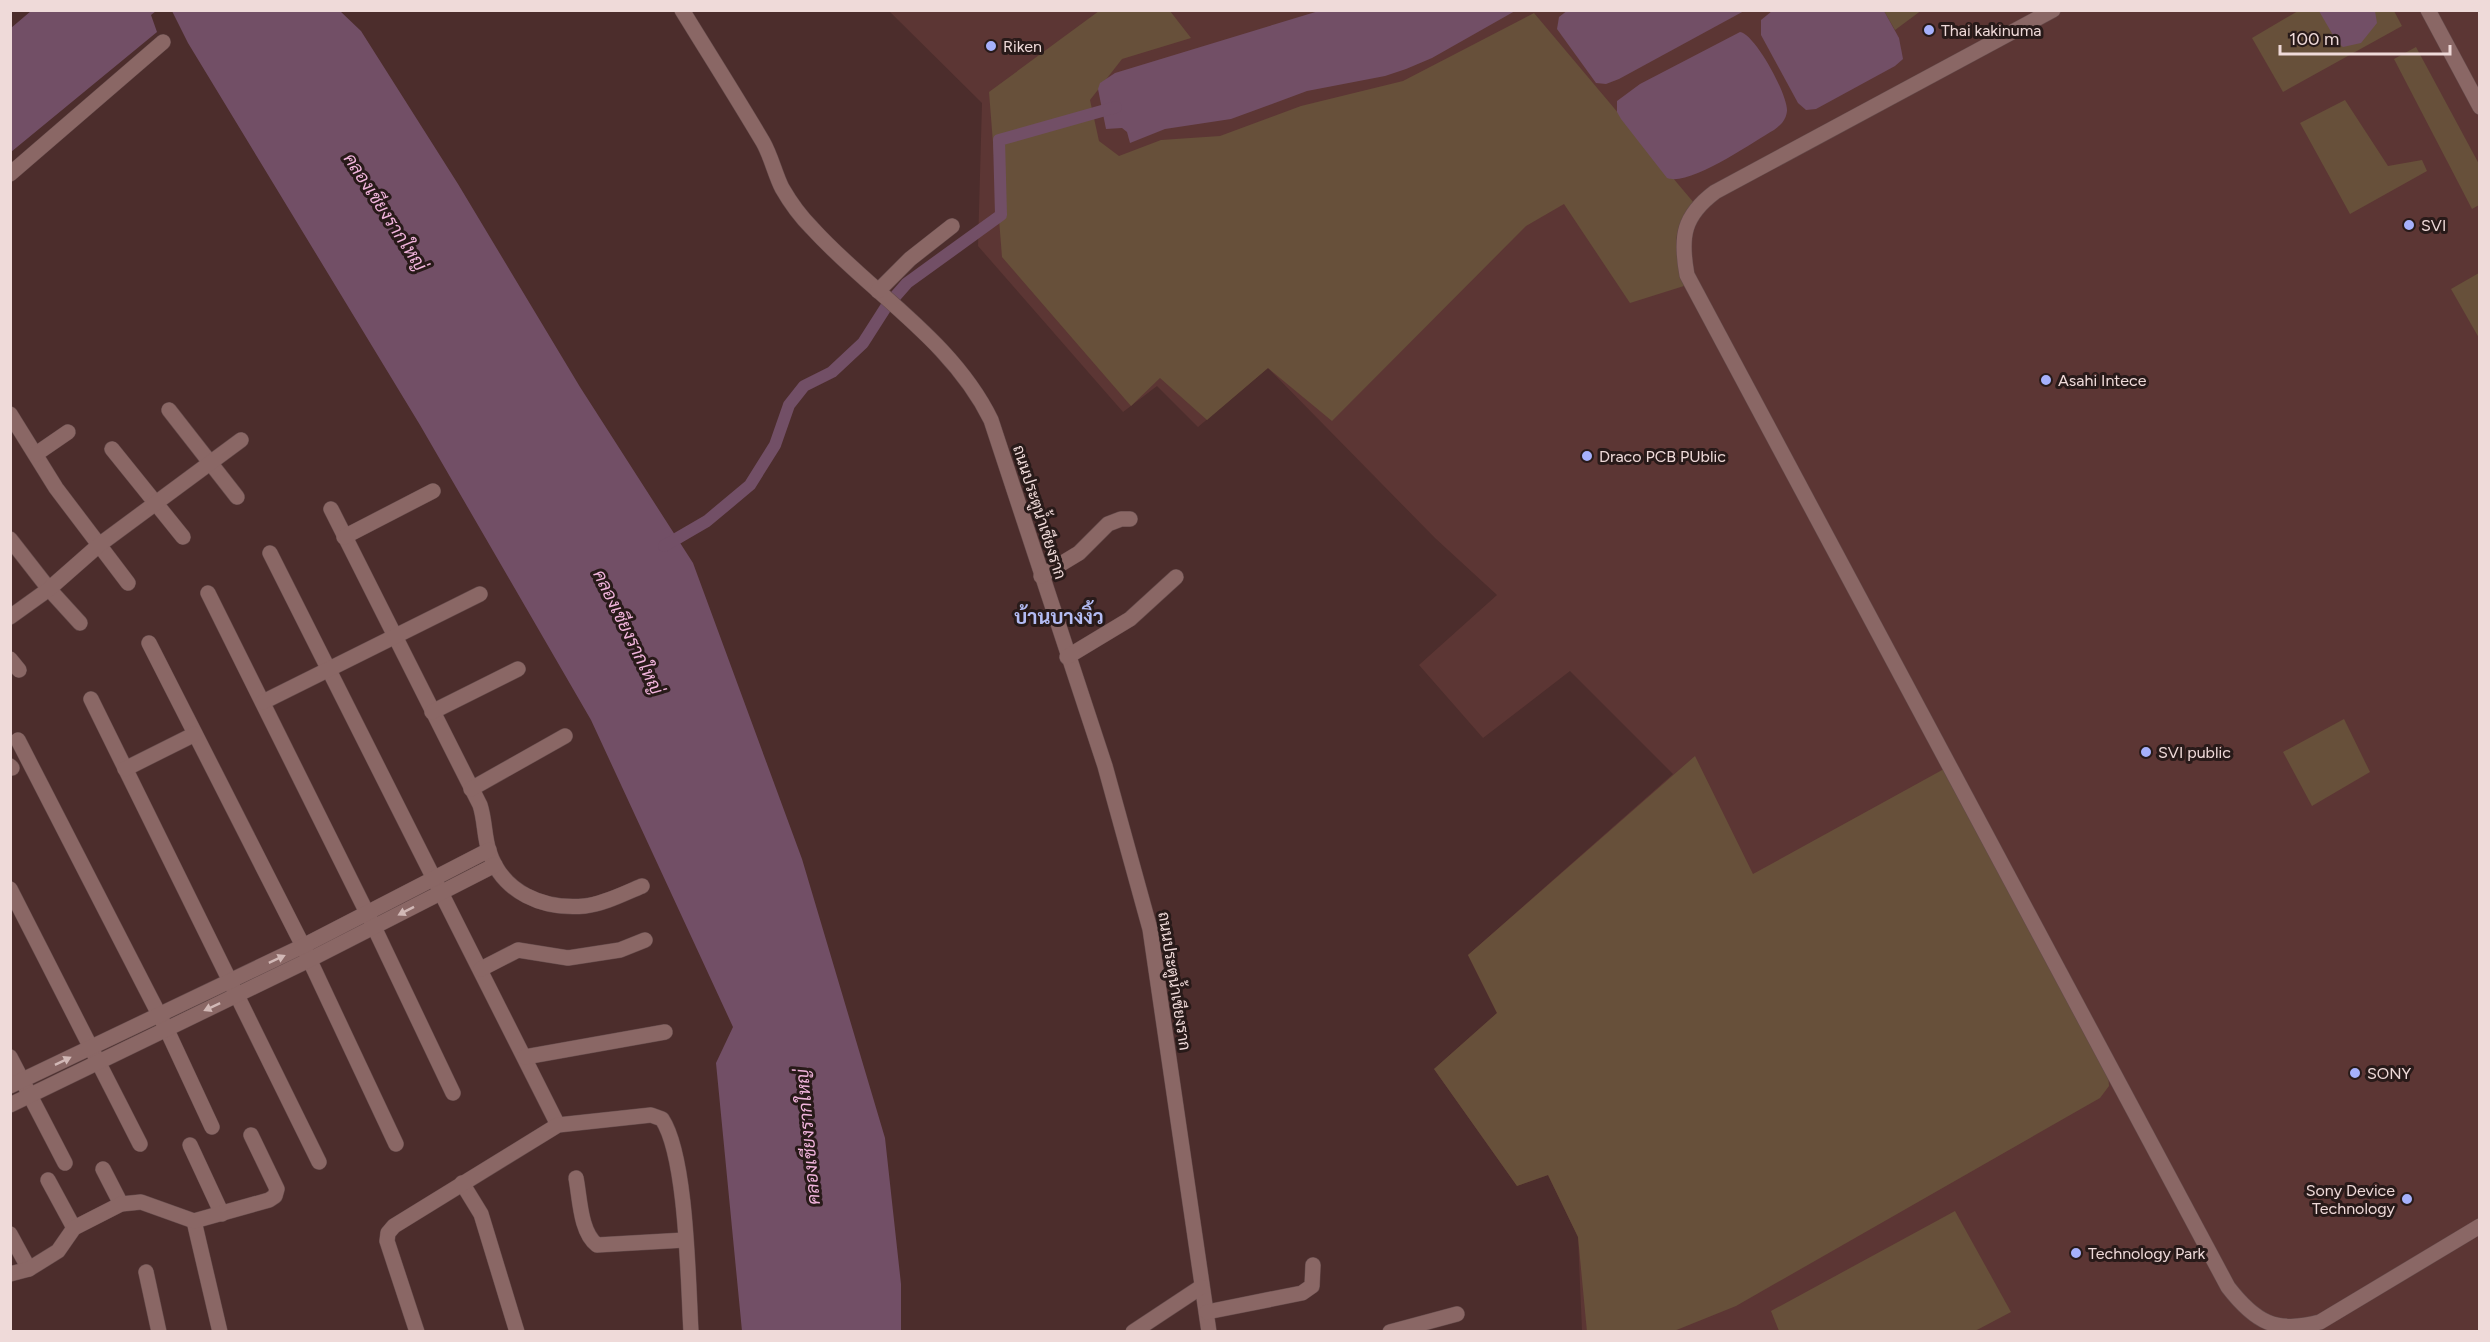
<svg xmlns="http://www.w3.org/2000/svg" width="2490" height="1342" font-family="Figtree,Sarabun,sans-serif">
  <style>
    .built { fill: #5c3634 }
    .green { fill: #67503a }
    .water { fill: #724f66 }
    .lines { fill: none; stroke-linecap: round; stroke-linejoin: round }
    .canal { stroke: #724f66; stroke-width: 12 }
    .minor-casing { stroke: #654b4b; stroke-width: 16 }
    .minor { stroke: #8a6765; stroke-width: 15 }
    .oneway { fill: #d1b8b6 }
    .poi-dot { fill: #a6b1fc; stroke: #281a19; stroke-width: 2 }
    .labels { text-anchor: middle; stroke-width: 6; stroke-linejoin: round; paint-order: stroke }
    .poi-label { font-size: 16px; fill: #efdad9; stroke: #281a19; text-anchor: start }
    .street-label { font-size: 16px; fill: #efdad9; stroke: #281a19 }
    .water-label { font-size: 18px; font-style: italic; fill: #f1b4dc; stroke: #281a19 }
    .quarter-label { font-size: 20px; font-weight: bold; fill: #b3bcf4; stroke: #281a19 }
  </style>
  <rect width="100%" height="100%" fill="#4c2d2c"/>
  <polygon class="built" points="889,11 2479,11 2479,1331 1582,1331 1578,1237 1548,1175 1517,1186 1434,1069 1497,1013 1468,955 1673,774 1570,671 1483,738 1419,665 1497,595 1435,538 1268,368 1198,427 1157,386 1123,412 978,246 982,103"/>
  <g class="green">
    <polygon points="1922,10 1895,30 1884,11"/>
    <path d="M1099,11h71l21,27 -69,21 -32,41 9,41 20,15 42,-16 59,-4 81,-30 102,-25 131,-68 160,190c-26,28 -18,49 -10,83l-54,17 -66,-99 -38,22 -194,195 -64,-53 -61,52 -47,-42 -29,28 -129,-149 -13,-165z"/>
    <polygon points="2298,11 2394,11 2402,26 2283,92 2252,38"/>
    <polygon points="2416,47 2479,164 2479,205 2472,209 2394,59"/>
    <polygon points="2345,100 2388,166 2422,160 2427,171 2350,214 2300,123"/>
    <polygon points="2479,273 2479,338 2451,289"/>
    <polygon points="2344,719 2370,772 2312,806 2283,752"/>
    <polygon points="1695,756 1753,874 1944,769 2108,1072 2109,1086 2100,1098 1736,1306 1674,1331 1587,1332 1578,1237 1548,1175 1517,1186 1434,1069 1497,1013 1468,955"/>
    <polygon points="1955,1211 2011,1312 1975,1331 1779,1331 1771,1311"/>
  </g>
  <g class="water">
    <polygon points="1322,10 1515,11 1432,58 1406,69 1385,76 1307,91 1231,119 1165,129 1130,143 1127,132 1122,128 1106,129 1098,89 1100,83 1115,73"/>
    <polygon points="1568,10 1744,10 1744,11 1619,79 1606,84 1596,83 1557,29 1559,17"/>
    <polygon points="31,11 156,11 151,15 157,32 11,152 11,28"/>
    <polygon points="172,11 340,11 361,31 458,184 580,387 693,563 802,859 885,1138 901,1284 901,1331 742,1331 716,1063 733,1027 591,720 420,425 188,43"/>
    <polygon points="1772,11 1884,11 1899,38 1903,59 1895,66 1816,109 1806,110 1798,103 1761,35 1761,20"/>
    <polygon points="2319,11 2375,11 2377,23 2361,43 2343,47 2337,42"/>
    <path d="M1740,32c15,2 48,63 47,79 -1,9 -6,14 -13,19 -21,12 -85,57 -107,48l-46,-59 -4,-7v-11l23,-17z"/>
  </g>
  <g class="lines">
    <polyline class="canal" points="664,546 707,521 750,485 775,445 789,405 804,386 832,372 863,343 886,307 907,283 1001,215 999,140 1116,107"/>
    <defs>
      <g id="minor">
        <path d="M682,10c27,44 55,88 81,132 8,14 12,32 19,46 8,14 19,29 30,40 58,64 140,112 179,192l114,346 45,163 59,403"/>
        <path d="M2053,10l-338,182c-32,24 -35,45 -28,83l541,1012c27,35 48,47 92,35l160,-96"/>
        <polyline points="2428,10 2480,107"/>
        <polyline points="10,174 163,42"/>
        <polyline points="878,291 910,259 952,226"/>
        <polyline points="169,410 237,497"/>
        <polyline points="10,414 56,488 128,583"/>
        <polyline points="112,449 183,537"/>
        <polyline points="36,454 68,432"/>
        <path d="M331,509l149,296c5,15 4,31 9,46 13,42 55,59 96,55 19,-2 40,-13 57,-20"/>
        <polyline points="344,537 433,491"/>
        <polyline points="10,539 49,589 80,623"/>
        <polyline points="270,553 558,1125"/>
        <polyline points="1041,576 1079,553 1108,524 1121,519 1130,519"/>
        <polyline points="208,593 374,927 453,1093"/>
        <polyline points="10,617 49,589 99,545 241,440"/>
        <polyline points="149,643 303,946 396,1144"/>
        <polyline points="1067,657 1130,619 1176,577"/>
        <polyline points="10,659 19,670"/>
        <polyline points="91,699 319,1162"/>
        <polyline points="263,702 480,594"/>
        <polyline points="432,712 518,669"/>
        <polyline points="18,740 166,1028 212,1127"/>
        <polyline points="10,766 12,768"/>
        <polyline points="125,769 195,734"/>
        <polyline points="471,789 565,736"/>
        <polyline points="10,889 140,1144"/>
        <polyline points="481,969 518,950 568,958 620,950 645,940"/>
        <polyline points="10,1057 65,1163"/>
        <polyline points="525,1057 665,1032"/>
        <polyline points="10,1086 303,946 489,850"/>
        <polyline points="10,1105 309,960 495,865"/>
        <polyline points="190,1145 222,1214"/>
        <polyline points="103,1169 121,1204"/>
        <path d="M576,1178c4,20 4,54 21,67l88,-5"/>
        <polyline points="48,1180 74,1228"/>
        <polyline points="462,1183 481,1214 517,1332"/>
        <polyline points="194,1221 220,1332"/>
        <polyline points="10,1234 29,1269"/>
        <polyline points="146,1272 159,1332"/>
        <polyline points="10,1274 29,1269 58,1251 74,1228 121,1204 141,1202 194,1221 269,1200 275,1196 277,1189 251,1135"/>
        <polyline points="1207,1312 1302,1293 1312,1286 1313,1265"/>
        <path d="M417,1332l-30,-91 1,-8 6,-7 164,-101 93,-10 11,4c25,38 26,163 29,213"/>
        <polyline points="1133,1332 1201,1287"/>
        <polyline points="1390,1332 1457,1314"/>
      </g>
    </defs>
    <use href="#minor" class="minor-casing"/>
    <use href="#minor" class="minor"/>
  </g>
  <defs><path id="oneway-solid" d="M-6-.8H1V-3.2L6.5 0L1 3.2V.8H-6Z" transform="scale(1.5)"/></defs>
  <g class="oneway">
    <use href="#oneway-solid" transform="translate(406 911) rotate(153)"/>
    <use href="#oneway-solid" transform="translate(277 959) rotate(-25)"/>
    <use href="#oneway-solid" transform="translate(212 1007) rotate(155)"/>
    <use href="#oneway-solid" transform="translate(63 1061) rotate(-26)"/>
  </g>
  <g class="poi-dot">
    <circle cx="1929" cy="30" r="6"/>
    <circle cx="991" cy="46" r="6"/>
    <circle cx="2409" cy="225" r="6"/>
    <circle cx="2046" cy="380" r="6"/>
    <circle cx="1587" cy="456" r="6"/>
    <circle cx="2146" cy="752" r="6"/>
    <circle cx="2355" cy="1073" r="6"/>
    <circle cx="2407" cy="1199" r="6"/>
    <circle cx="2076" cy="1253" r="6"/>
  </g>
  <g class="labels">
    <g class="poi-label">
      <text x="1941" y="36">Thai kakinuma</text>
      <text x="1003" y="52">Riken</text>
      <text x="2421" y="231">SVI</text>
      <text x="2058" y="386">Asahi Intece</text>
      <text x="1599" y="462">Draco PCB PUblic</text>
      <text x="2158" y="758">SVI public</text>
      <text x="2367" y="1079">SONY</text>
      <text x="2395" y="1196" text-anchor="end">Sony Device<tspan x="2395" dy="18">Technology</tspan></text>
      <text x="2088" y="1259">Technology Park</text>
    </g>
    <g class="street-label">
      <text transform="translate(1040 512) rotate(72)" y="6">ถนนประตูน้ำเชียงราก</text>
      <text transform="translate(1175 981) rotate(81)" y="6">ถนนประตูน้ำเชียงราก</text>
    </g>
    <g class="water-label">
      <text transform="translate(385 212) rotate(57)" y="6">คลองเชียงรากใหญ่</text>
      <text transform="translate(628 632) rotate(64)" y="6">คลองเชียงรากใหญ่</text>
      <text transform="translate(808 1137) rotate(-95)" y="6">คลองเชียงรากใหญ่</text>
    </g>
    <g class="quarter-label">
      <text x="1059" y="624">บ้านบางงิ้ว</text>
    </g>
  </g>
  <rect width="2490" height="1342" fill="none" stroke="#efdad9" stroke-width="24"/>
  <path d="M2280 45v9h170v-9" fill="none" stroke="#efdad9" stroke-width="3"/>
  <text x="2289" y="45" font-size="18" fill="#efdad9" stroke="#281a19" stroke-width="4.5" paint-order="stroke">100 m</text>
</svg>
